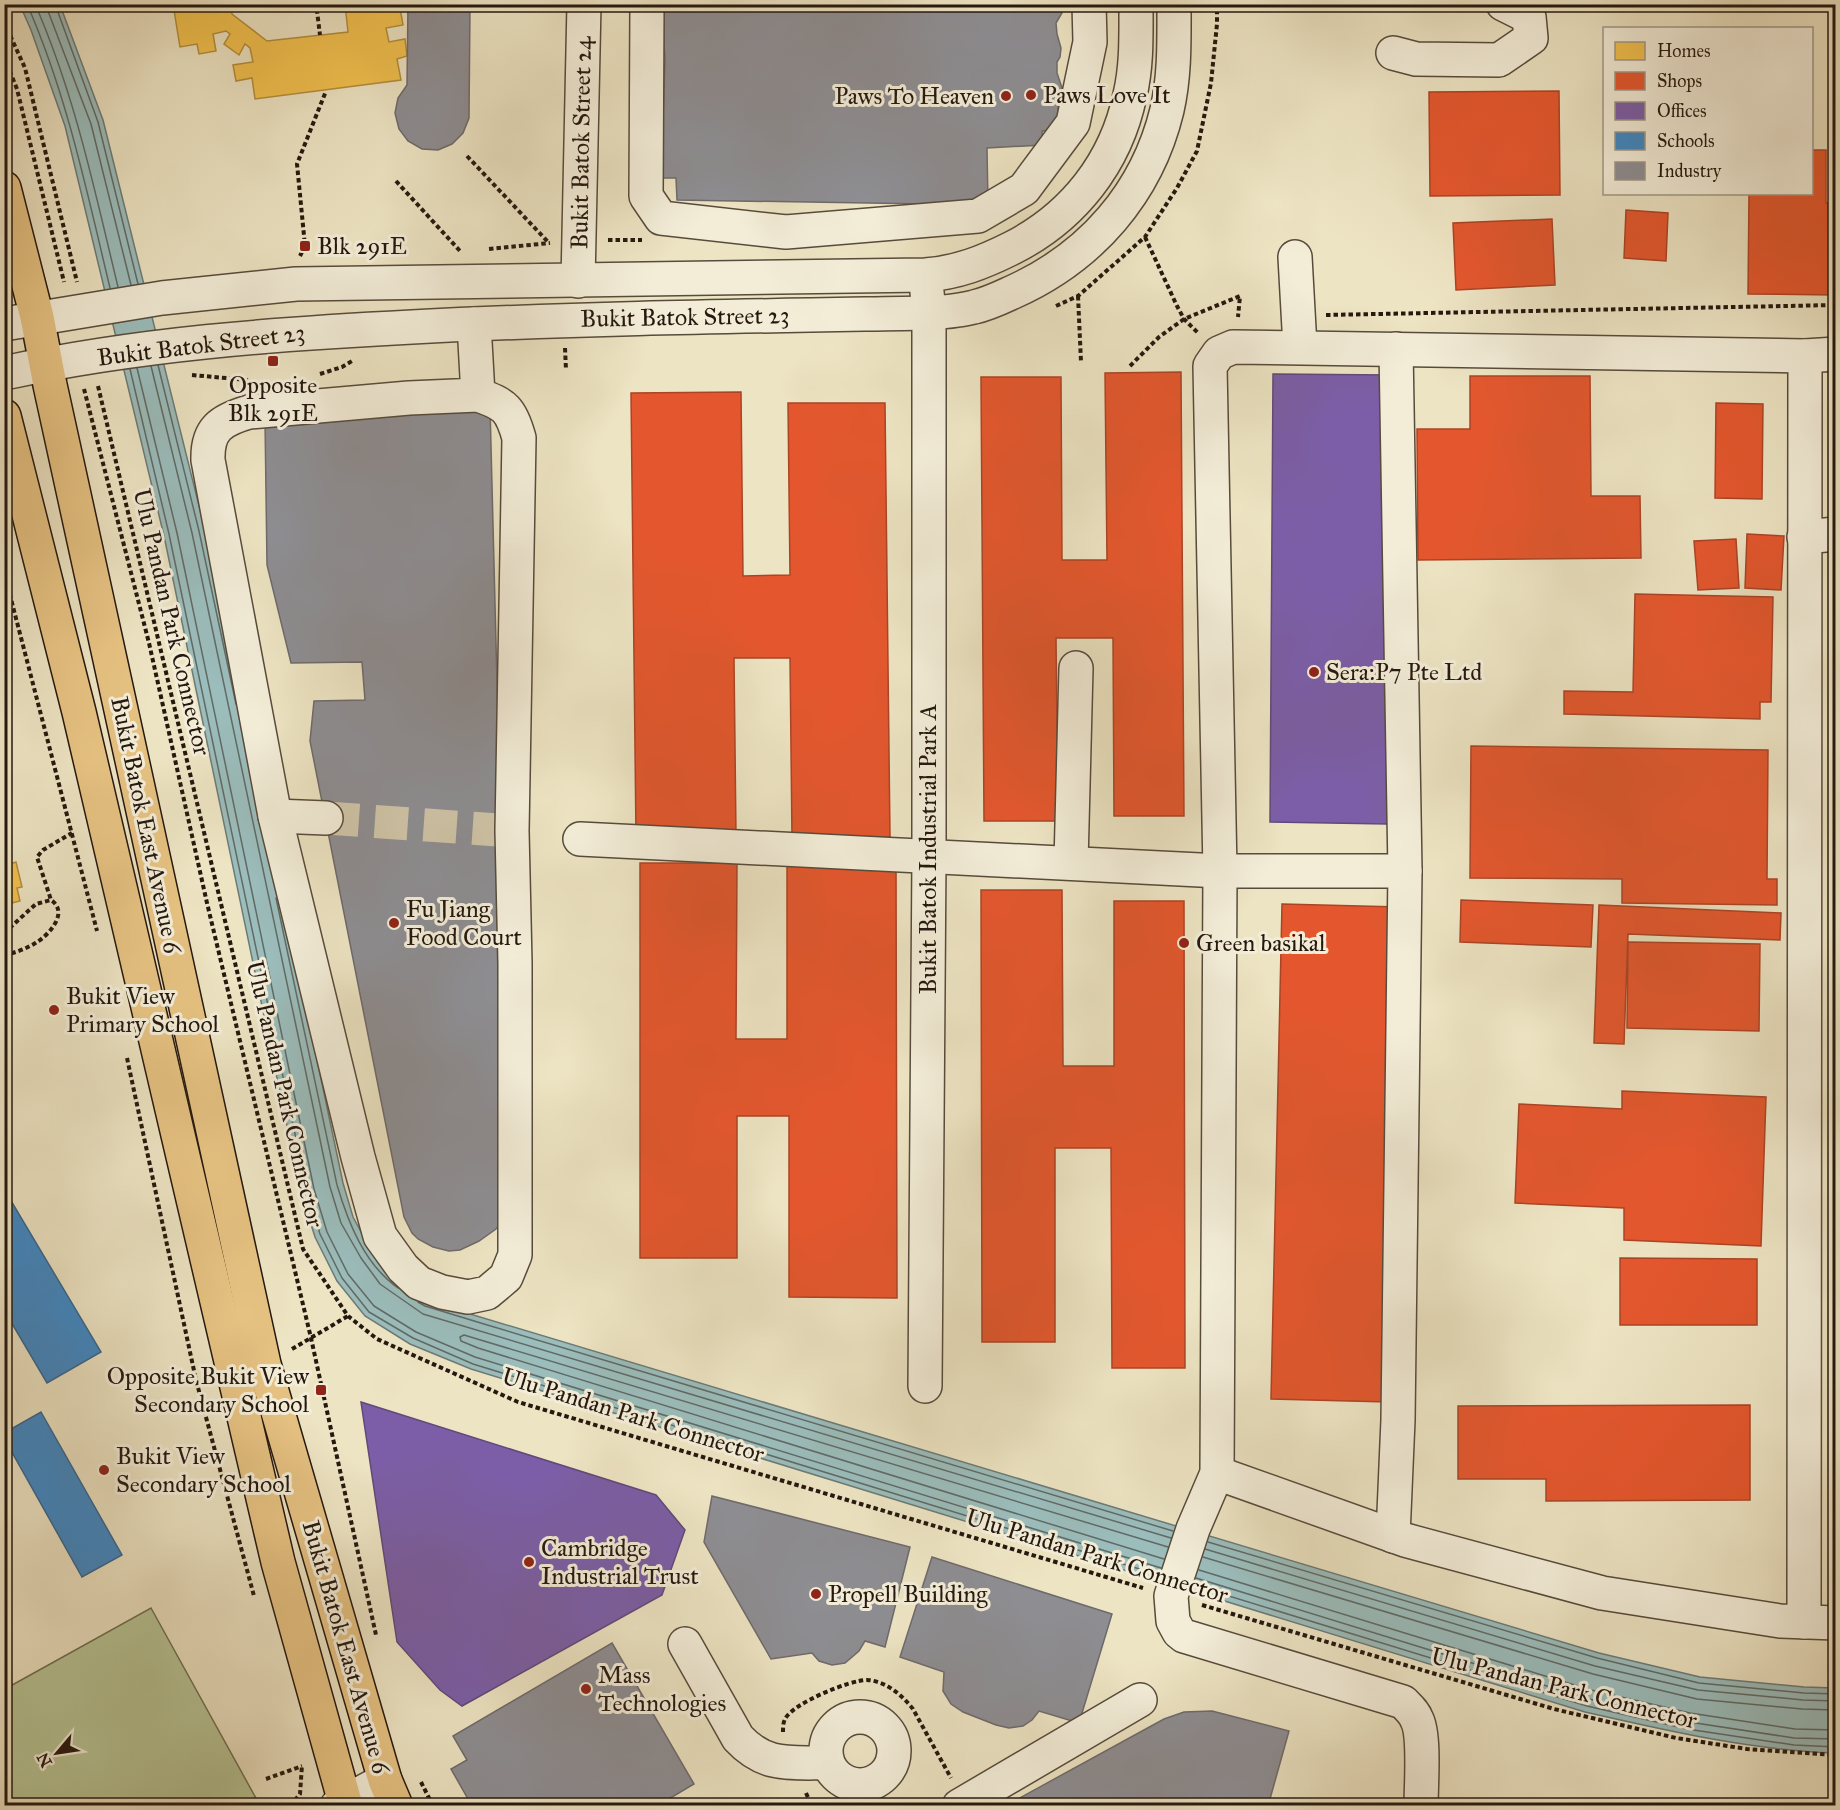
<svg xmlns="http://www.w3.org/2000/svg" width="1840" height="1810" font-family="'IM FELL Great Primer',serif">
  <style>
    .green { fill: #b7c495; stroke: #6e6e52; stroke-width: 1.5 }
    .water { fill: #9bbdbc; stroke: #6c7b77; stroke-width: 1.5 }
    .homes { fill: #f2c14e; stroke: #b48e3b; stroke-width: 1.5 }
    .shops { fill: #e4572e; stroke: #ab4425; stroke-width: 1.5 }
    .offices { fill: #7b5ea7; stroke: #614979; stroke-width: 1.5 }
    .schools { fill: #3f88c5; stroke: #37668e; stroke-width: 1.5 }
    .industry { fill: #8d8d92; stroke: #6e6a6b; stroke-width: 1.5 }
    .lines { fill: none; stroke-linecap: round; stroke-linejoin: round }
    .shore { stroke: #606a66; stroke-width: 1.5 }
    .minor-tunnel { stroke: #cfc5a8; stroke-width: 33; stroke-dasharray: 33 16; stroke-linecap: butt }
    .minor-casing { stroke: #574b3c; stroke-width: 36 }
    .major-casing { stroke: #25180f; stroke-width: 36 }
    .path { stroke: #25180f; stroke-width: 4; stroke-dasharray: 4.5 3; stroke-linecap: butt }
    .minor { stroke: #f3edd8; stroke-width: 33 }
    .major { stroke: #e6c282; stroke-width: 33 }
    .poi-dot { fill: #8f2418; stroke: #f3edd8; stroke-width: 2 }
    .labels { text-anchor: middle; stroke-width: 6; stroke-linejoin: round; paint-order: stroke }
    .poi-label { font-size: 24px; fill: #25180f; stroke: #f3edd8; text-anchor: start }
    .street-label { font-size: 24px; fill: #25180f; stroke: #f3edd8 }
  </style>
  <rect width="100%" height="100%" fill="#ede4c3"/>
  <filter id="stains"><feTurbulence type="fractalNoise" baseFrequency=".00333" numOctaves="4"/><feColorMatrix values="0 0 0 0 .2 0 0 0 0 .09 0 0 0 0 .02 0 0 0 .5 -.17"/></filter>
  <radialGradient id="worn" r=".72"><stop offset=".6" stop-color="#630" stop-opacity="0"/><stop offset="1" stop-color="#630" stop-opacity=".3"/></radialGradient>
  <polygon class="green" points="151,1608 257,1800 247,1806 5,1805 5,1689"/>
  <path class="water" d="M20,5h40l43,115 102,410 138,653 10,34 18,33 56,51 1172,352 101,24 104,10 31,1v65c-85,-3 -167,-22 -250,-41l-1114,-343 -61,-25 -45,-28 -28,-35 -22,-44 -14,-44 -137,-657 -99,-410 -34,-96z"/>
  <g class="homes">
    <polygon points="173,4 231,4 232,14 267,41 348,32 345,4 389,4 390,10 400,8 403,25 386,28 389,42 405,39 407,56 397,59 401,80 255,99 252,78 236,81 233,65 253,62 250,48 245,44 239,55 224,44 230,34 226,31 213,34 216,51 199,54 197,44 180,47"/>
    <polygon points="4,841 10,864 16,862 22,887 17,888 20,901 4,905"/>
  </g>
  <g class="shops">
    <polygon points="1559,91 1560,195 1430,196 1429,92"/>
    <polygon points="1812,150 1826,150 1826,203 1836,203 1836,295 1748,294 1749,194 1812,194"/>
    <polygon points="1626,210 1668,213 1666,261 1624,258"/>
    <polygon points="1552,219 1555,285 1456,290 1453,223"/>
    <polygon points="1181,372 1184,816 1114,816 1113,638 1056,638 1058,821 984,821 981,377 1061,377 1062,560 1107,560 1105,373"/>
    <polygon points="1470,376 1590,376 1591,496 1640,496 1641,558 1418,560 1417,429 1470,429"/>
    <polygon points="741,392 743,576 790,575 788,403 885,403 890,837 792,838 790,658 734,658 736,836 636,836 631,393"/>
    <polygon points="1716,403 1763,404 1762,499 1715,498"/>
    <polygon points="1747,534 1784,536 1781,590 1745,588"/>
    <polygon points="1736,539 1739,588 1698,590 1694,541"/>
    <polygon points="1635,594 1773,597 1771,702 1760,702 1760,719 1564,714 1564,691 1633,692"/>
    <polygon points="1471,746 1768,750 1767,879 1777,879 1777,905 1622,903 1622,879 1470,878"/>
    <polygon points="787,856 896,857 897,1298 789,1297 789,1116 737,1116 737,1258 640,1258 640,863 737,863 736,1039 787,1039"/>
    <polygon points="981,890 1062,890 1063,1066 1114,1066 1114,901 1184,901 1185,1368 1112,1368 1111,1148 1055,1148 1055,1342 982,1342"/>
    <polygon points="1461,900 1593,905 1591,947 1460,942"/>
    <polygon points="1282,904 1399,907 1388,1402 1271,1399"/>
    <polygon points="1599,905 1781,913 1780,940 1628,934 1624,1044 1594,1043"/>
    <polygon points="1628,942 1760,944 1759,1031 1627,1028"/>
    <polygon points="1622,1091 1766,1097 1761,1246 1624,1240 1624,1208 1515,1203 1519,1104 1622,1109"/>
    <polygon points="1620,1258 1757,1259 1757,1325 1620,1325"/>
    <polygon points="1750,1405 1750,1500 1546,1501 1546,1479 1458,1479 1458,1406"/>
  </g>
  <g class="offices">
    <polygon points="1273,374 1391,375 1387,824 1270,822"/>
    <polygon points="361,1402 656,1495 685,1530 662,1595 462,1706 440,1690 397,1642"/>
  </g>
  <g class="schools">
    <polygon points="4,1189 101,1352 47,1383 4,1310"/>
    <polygon points="41,1412 122,1555 82,1577 4,1438 4,1433"/>
  </g>
  <g class="industry">
    <polygon points="408,4 470,4 469,118 463,133 452,144 438,150 422,149 408,141 399,129 395,113 398,98 407,85"/>
    <polygon points="660,4 1066,4 1066,7 1060,6 1062,13 1056,23 1057,34 1061,48 1060,57 1057,62 1057,73 1063,91 1058,106 1060,131 1042,131 1043,145 987,148 988,205 677,200 676,178 661,178 665,58"/>
    <polygon points="490,406 510,1199 502,1221 496,1229 479,1241 460,1250 449,1251 433,1247 418,1239 412,1233 404,1217 310,741 314,701 365,700 362,662 291,663 267,565 265,420"/>
    <polygon points="712,1496 910,1547 885,1647 865,1641 859,1651 845,1663 832,1665 819,1661 812,1653 771,1659 704,1542"/>
    <polygon points="932,1557 1112,1614 1079,1723 1039,1711 1032,1720 1023,1726 1009,1728 996,1725 963,1712 951,1704 943,1691 944,1672 900,1657"/>
    <polygon points="612,1643 694,1784 657,1806 472,1806 451,1769 467,1760 453,1736"/>
    <polygon points="1212,1711 1289,1731 1268,1806 1005,1806 1164,1719 1184,1712"/>
  </g>
  <g class="lines">
    <g class="shore">
      <path d="M27,4c40,91 60,188 83,284"/>
      <path d="M35,4c40,91 60,188 83,283"/>
      <polyline points="47,4 48,11 91,124 131,285"/>
      <polyline points="55,4 98,122 138,284"/>
      <polyline points="158,365 199,531 236,704"/>
      <polyline points="151,366 192,533 330,1187 341,1223 361,1258 380,1284 423,1314 1171,1538"/>
      <polyline points="137,368 177,533 314,1189 327,1232 348,1274 374,1306 416,1332 475,1357 1161,1568"/>
      <polyline points="130,369 169,534 307,1191 320,1234 342,1278 369,1312 413,1338 473,1364 1159,1575"/>
      <path d="M276,898l61,287c11,37 27,79 61,103"/>
      <polyline points="418,1302 425,1306 484,1324 1173,1531"/>
      <polyline points="1208,1542 1597,1658 1699,1683 1804,1693 1836,1694"/>
      <polyline points="1205,1549 1595,1666 1698,1690 1803,1700 1836,1701"/>
      <polyline points="1203,1557 1593,1674 1697,1699 1802,1709 1836,1710"/>
      <polyline points="1164,1559 478,1348 461,1341 460,1337 464,1335 1168,1547"/>
      <polyline points="1199,1570 1591,1690 1690,1713 1795,1729 1836,1730"/>
      <polyline points="1196,1578 1589,1699 1689,1722 1794,1738 1836,1739"/>
      <polyline points="1193,1585 1587,1706 1687,1729 1794,1745 1836,1747"/>
    </g>
    <polyline class="minor-tunnel" points="326,818 512,831"/>
    <defs>
      <g id="minor">
        <polyline points="647,4 646,196 661,218 786,232 978,216 1024,189 1073,123 1090,42 1089,4"/>
        <polyline points="1393,53 1416,59 1499,60 1531,38 1529,17 1503,4"/>
        <polyline points="1295,257 1300,347"/>
        <polyline points="578,281 584,4"/>
        <path d="M4,324l158,-26 134,-14 629,-9c32,-2 59,-13 87,-27 61,-31 104,-85 118,-153 7,-30 6,-60 6,-91"/>
        <path d="M474,324l4,71c27,9 33,14 41,43l-7,393 3,132v292l-9,22 -19,16 -19,4 -26,-5 -23,-9 -16,-15 -23,-32 -22,-79 -83,-341 -67,-356c-1,-31 13,-40 41,-48l160,-14 69,-3"/>
        <path d="M4,373c134,-29 271,-39 408,-46 172,-9 344,-11 517,-14 15,-1 31,-2 45,-6 14,-3 26,-9 39,-15 78,-35 134,-99 154,-182 8,-35 7,-70 7,-106"/>
        <polyline points="1804,537 1836,534"/>
        <polyline points="275,816 326,818"/>
        <polyline points="580,839 1220,871 1405,871"/>
        <polyline points="1071,863 1076,668"/>
        <polyline points="925,1386 929,857 929,313 927,292"/>
        <polyline points="1217,1473 1405,1540 1602,1593 1780,1621 1836,1623"/>
        <polyline points="1393,1536 1398,1420 1405,871 1396,349"/>
        <polyline points="1804,1622 1805,356"/>
        <path d="M685,1644l53,94c28,30 52,24 89,25"/>
        <circle cx="860" cy="1751" r="34"/>
        <polyline points="337,1806 385,1780"/>
        <polyline points="959,1806 1140,1700"/>
        <path d="M1421,1806c0,-20 4,-70 -4,-86 -3,-8 -8,-12 -14,-18l-219,-66 -5,-4 -6,-11 -2,-25 22,-67 24,-56 3,-602 -10,-505 9,-13 14,-6 572,9 31,-2"/>
      </g>
      <g id="major">
        <polyline points="4,188 37,317 50,385 264,1364 385,1780 396,1806"/>
        <polyline points="4,416 79,712 278,1562 346,1806"/>
      </g>
    </defs>
    <use href="#minor" class="minor-casing"/>
    <use href="#major" class="major-casing"/>
    <g class="path">
      <polyline points="311,4 317,11 320,35"/>
      <polyline points="4,22 25,68 77,282"/>
      <polyline points="4,57 17,89 64,282"/>
      <polyline points="467,156 548,242"/>
      <polyline points="396,181 460,251"/>
      <polyline points="1145,237 1177,306 1184,319 1198,333"/>
      <polyline points="608,240 642,240"/>
      <polyline points="489,249 550,243"/>
      <polyline points="300,256 305,246 297,164 326,91"/>
      <polyline points="1078,296 1081,362"/>
      <polyline points="1056,306 1078,296 1145,237 1177,188 1197,151 1211,83 1217,24 1217,4"/>
      <polyline points="1326,315 1836,305"/>
      <polyline points="565,348 566,370"/>
      <polyline points="1130,366 1159,337 1184,319 1240,296 1238,317"/>
      <polyline points="320,374 342,367 352,361"/>
      <polyline points="192,375 248,380"/>
      <polyline points="98,386 303,1249 348,1316 377,1339 518,1402 1143,1588"/>
      <polyline points="84,389 149,643 207,903 311,1338 376,1635"/>
      <polyline points="4,572 97,931"/>
      <polyline points="4,933 36,904 51,900"/>
      <path d="M4,955c11,-2 24,-7 33,-13 13,-8 32,-30 14,-42l-14,-43 6,-7 29,-17"/>
      <polyline points="127,1058 196,1380 254,1596"/>
      <polyline points="292,1349 348,1316"/>
      <polyline points="1202,1605 1554,1709 1676,1738 1747,1749 1836,1755"/>
      <path d="M783,1732c0,-4 0,-9 2,-13 8,-16 65,-39 82,-39 19,1 35,15 46,29l38,69"/>
      <polyline points="266,1779 302,1766"/>
      <polyline points="421,1782 433,1806"/>
      <polyline points="806,1793 812,1806"/>
      <polyline points="290,1806 300,1794 302,1765"/>
    </g>
    <use href="#minor" class="minor"/>
    <use href="#major" class="major"/>
  </g>
  <g class="poi-dot">
    <circle cx="1031" cy="95" r="6"/>
    <circle cx="1006" cy="96" r="6"/>
    <rect x="299" y="240" width="12" height="12" rx="3"/>
    <rect x="267" y="355" width="12" height="12" rx="3"/>
    <circle cx="1314" cy="672" r="6"/>
    <circle cx="394" cy="923" r="6"/>
    <circle cx="1184" cy="943" r="6"/>
    <circle cx="54" cy="1010" r="6"/>
    <rect x="315" y="1384" width="12" height="12" rx="3"/>
    <circle cx="104" cy="1470" r="6"/>
    <circle cx="529" cy="1562" r="6"/>
    <circle cx="816" cy="1594" r="6"/>
    <circle cx="586" cy="1689" r="6"/>
  </g>
  <g class="labels">
    <g class="poi-label">
      <text x="1043" y="103">Paws Love It</text>
      <text x="994" y="104" text-anchor="end">Paws To Heaven</text>
      <text x="317" y="254">Blk 291E</text>
      <text x="273" y="393" text-anchor="middle">Opposite<tspan x="273" dy="28">Blk 291E</tspan></text>
      <text x="1326" y="680">Sera:P7 Pte Ltd</text>
      <text x="406" y="917">Fu Jiang<tspan x="406" dy="28">Food Court</tspan></text>
      <text x="1196" y="951">Green basikal</text>
      <text x="66" y="1004">Bukit View<tspan x="66" dy="28">Primary School</tspan></text>
      <text x="309" y="1384" text-anchor="end">Opposite Bukit View<tspan x="309" dy="28">Secondary School</tspan></text>
      <text x="116" y="1464">Bukit View<tspan x="116" dy="28">Secondary School</tspan></text>
      <text x="541" y="1556">Cambridge<tspan x="541" dy="28">Industrial Trust</tspan></text>
      <text x="828" y="1602">Propell Building</text>
      <text x="598" y="1683">Mass<tspan x="598" dy="28">Technologies</tspan></text>
    </g>
    <g class="street-label">
      <text transform="translate(581 143) rotate(-89)" y="8">Bukit Batok Street 24</text>
      <text transform="translate(685 317) rotate(-1)" y="8">Bukit Batok Street 23</text>
      <text transform="translate(201 345) rotate(-7)" y="8">Bukit Batok Street 23</text>
      <text transform="translate(172 622) rotate(77)" y="8">Ulu Pandan Park Connector</text>
      <text transform="translate(146 825) rotate(78)" y="8">Bukit Batok East Avenue 6</text>
      <text transform="translate(928 849) rotate(-90)" y="8">Bukit Batok Industrial Park A</text>
      <text transform="translate(285 1094) rotate(77)" y="8">Ulu Pandan Park Connector</text>
      <text transform="translate(633 1415) rotate(17)" y="8">Ulu Pandan Park Connector</text>
      <text transform="translate(1097 1556) rotate(17)" y="8">Ulu Pandan Park Connector</text>
      <text transform="translate(346 1647) rotate(74)" y="8">Bukit Batok East Avenue 6</text>
      <text transform="translate(1564 1688) rotate(14)" y="8">Ulu Pandan Park Connector</text>
    </g>
  </g>
  <rect width="1840" height="1810" fill="none" stroke="#ede4c3" stroke-width="24"/>
  <rect x="6" y="6" width="1828" height="1798" fill="none" stroke="#25180f" stroke-width="3"/>
  <rect x="12" y="12" width="1816" height="1786" fill="none" stroke="#25180f" stroke-width="1.5"/>
  <rect x="1603" y="27" width="210" height="168" fill="#f3edd8" stroke="#a19888" stroke-width="1.5"/>
  <rect x="1615" y="42" width="30" height="18" fill="#f2c14e" stroke="#a19888" stroke-width="1.5"/>
  <text x="1657" y="57" font-size="18" fill="#25180f">Homes</text>
  <rect x="1615" y="72" width="30" height="18" fill="#e4572e" stroke="#a19888" stroke-width="1.5"/>
  <text x="1657" y="87" font-size="18" fill="#25180f">Shops</text>
  <rect x="1615" y="102" width="30" height="18" fill="#7b5ea7" stroke="#a19888" stroke-width="1.5"/>
  <text x="1657" y="117" font-size="18" fill="#25180f">Offices</text>
  <rect x="1615" y="132" width="30" height="18" fill="#3f88c5" stroke="#a19888" stroke-width="1.5"/>
  <text x="1657" y="147" font-size="18" fill="#25180f">Schools</text>
  <rect x="1615" y="162" width="30" height="18" fill="#8d8d92" stroke="#a19888" stroke-width="1.5"/>
  <text x="1657" y="177" font-size="18" fill="#25180f">Industry</text>
  <g transform="translate(57 1753) rotate(241)" stroke="#f3edd8" stroke-width="4.5" paint-order="stroke">
  <path d="M0-4.5L10 22L0 15L-10 22Z" fill="#25180f"/>
  <text y="-9" font-size="16" font-weight="bold" text-anchor="middle" fill="#25180f">N</text>
  </g>
  <rect width="100%" height="100%" filter="url(#stains)"/>
  <rect width="100%" height="100%" fill="url(#worn)"/>
</svg>
